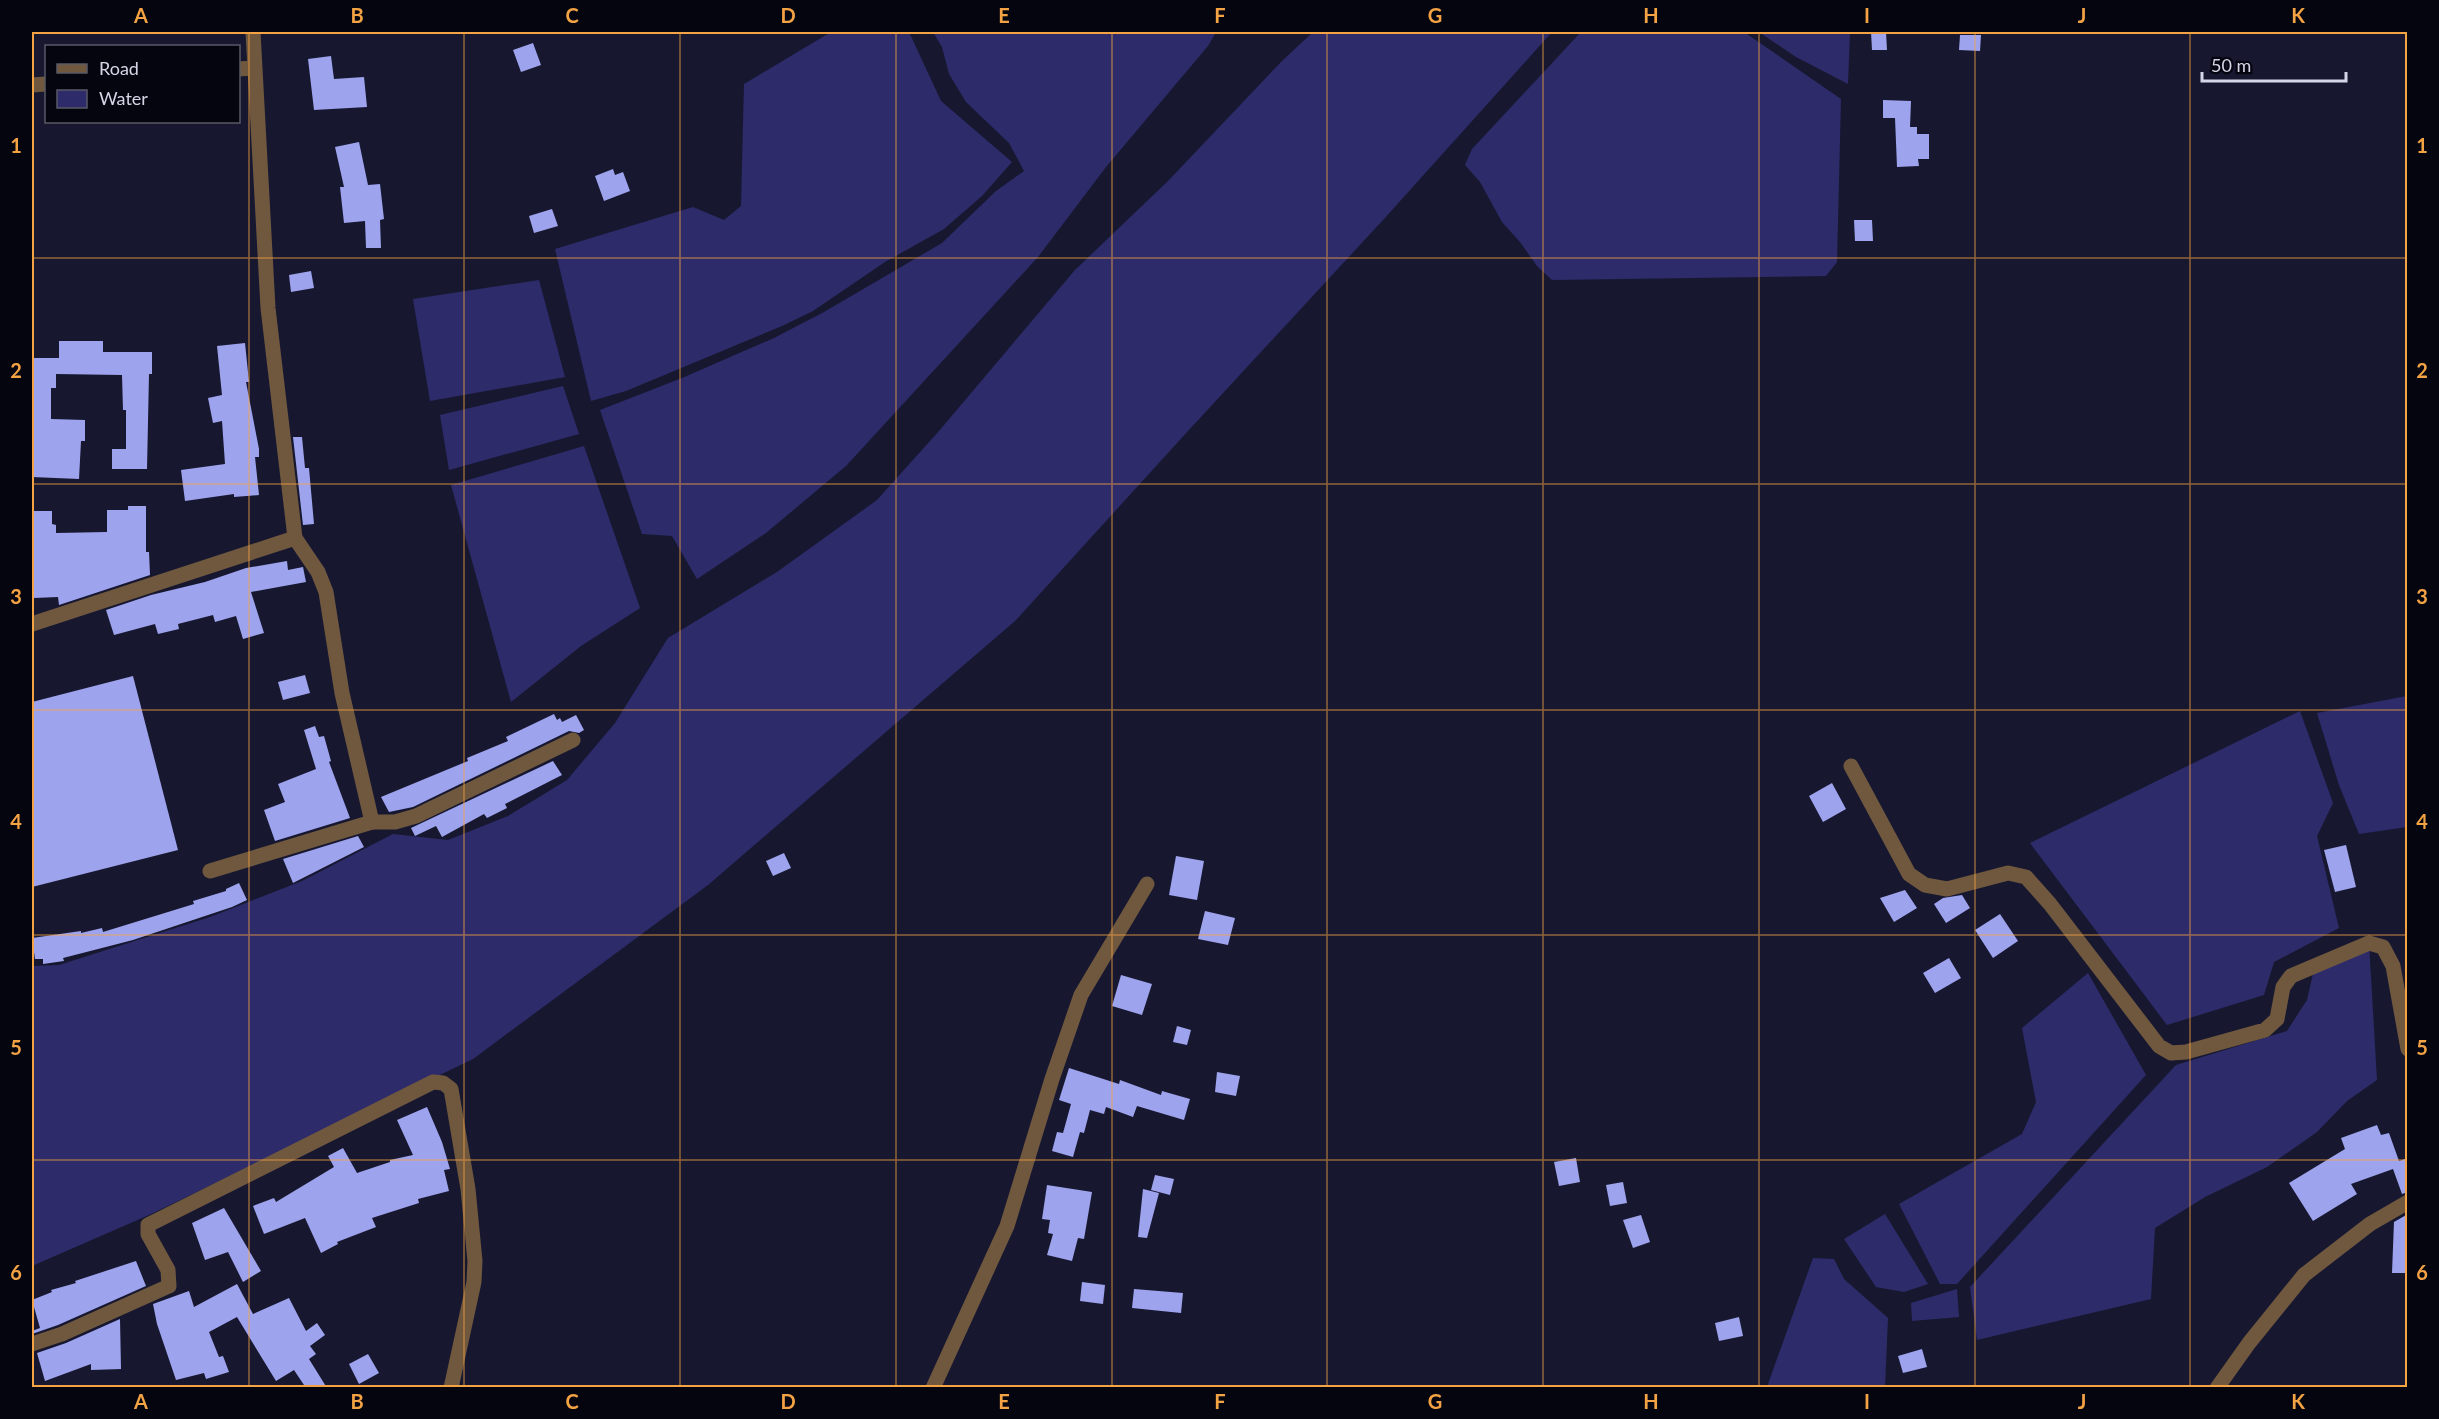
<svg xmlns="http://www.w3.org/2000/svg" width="2439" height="1419" font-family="Lato,sans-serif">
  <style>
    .water { fill: #2d2b6a }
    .building { fill: #9ea3ee }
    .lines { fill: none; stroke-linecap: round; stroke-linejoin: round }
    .minor { stroke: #70583f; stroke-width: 15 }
    .tertiary { stroke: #70583f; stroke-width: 15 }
    .grid { fill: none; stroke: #f4a344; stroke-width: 1.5; stroke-opacity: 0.55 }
    .neatline { fill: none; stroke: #f4a344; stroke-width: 2 }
    .grid-label { font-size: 20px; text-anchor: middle; font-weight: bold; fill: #f4a344 }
  </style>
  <rect width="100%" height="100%" fill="#171830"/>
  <g class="water">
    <polygon points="831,32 909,32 941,101 1012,162 982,196 944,229 885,262 813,311 782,326 626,391 591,401 555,249 693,207 724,220 741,206 744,84"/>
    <polygon points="933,32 1216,32 1208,46 1106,167 1038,257 846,466 766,533 697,579 672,536 642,534 600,410 682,378 774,338 824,312 942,243 996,191 1024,171 1009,143 966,102 949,74 942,47"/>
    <polygon points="1313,32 1552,32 1383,220 1188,431 1015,621 708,885 473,1059 149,1215 32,1266 32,966 59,965 210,917 302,881 393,834 448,840 508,816 567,780 615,723 668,638 777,572 877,500 939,431 1075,270 1168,181 1281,62"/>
    <polygon points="1581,32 1744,32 1841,99 1837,262 1826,276 1552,280 1537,266 1520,242 1502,222 1480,182 1465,165 1472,149"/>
    <polygon points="1759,32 1850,32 1848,84 1796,57"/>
    <polygon points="539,280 565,377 430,401 413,299"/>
    <polygon points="563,386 579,434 449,470 440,415"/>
    <polygon points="584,446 640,608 581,646 511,702 451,485"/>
    <polygon points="2407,696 2407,827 2359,834 2339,785 2317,713"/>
    <polygon points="2300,711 2333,803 2317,836 2339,928 2274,962 2264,995 2167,1025 2030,843"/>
    <polygon points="2369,943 2377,1080 2347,1101 2317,1132 2267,1167 2205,1197 2155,1228 2151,1299 1977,1340 1970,1287 2176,1065 2287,1031 2307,1000 2315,965"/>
    <polygon points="2088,973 2146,1075 1957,1284 1940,1284 1899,1204 2022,1134 2036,1102 2022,1028"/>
    <polygon points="1885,1214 1928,1284 1904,1292 1876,1287 1844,1239"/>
    <polygon points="1813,1258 1834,1259 1844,1279 1888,1318 1885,1387 1767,1387"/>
    <polygon points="1957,1289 1959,1317 1912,1321 1911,1303"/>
  </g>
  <g class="building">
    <polygon points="1871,32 1886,32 1887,50 1872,50"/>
    <polygon points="1960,35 1981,35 1980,51 1959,50"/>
    <polygon points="533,43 541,65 521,72 513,50"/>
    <polygon points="331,56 334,79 364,77 367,107 314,110 308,59"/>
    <polygon points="1883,100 1911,101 1910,127 1917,127 1917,134 1929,134 1929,159 1918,159 1919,166 1897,167 1895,118 1883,118"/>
    <polygon points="359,142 368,185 380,184 384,219 380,220 381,248 366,248 365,221 344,223 340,187 344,187 335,147"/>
    <polygon points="613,169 615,175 623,172 630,191 604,201 595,176"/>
    <polygon points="552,209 558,226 534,233 529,216"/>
    <polygon points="1854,220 1872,220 1873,241 1855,241"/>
    <polygon points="311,271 314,288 291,292 289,275"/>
    <polygon points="59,341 103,341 103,352 152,352 152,374 149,374 147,469 112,469 112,449 126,449 126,410 123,410 122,375 56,374 56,388 51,388 51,419 85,420 85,441 81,441 79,479 32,477 32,358 59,358"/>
    <polygon points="245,343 249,382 246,382 259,449 259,457 255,457 259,495 234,497 234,494 185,501 181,470 225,464 222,421 213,423 208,398 222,395 217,346"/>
    <polygon points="293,437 302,437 305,468 309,468 314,524 303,525"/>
    <polygon points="128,506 146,506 146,552 149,552 150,575 59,605 58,597 34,598 32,511 52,511 52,524 56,525 56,533 107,532 107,510 128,510"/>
    <polygon points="287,561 288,570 303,567 306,582 251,592 264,633 243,639 236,616 215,622 213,615 178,624 179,629 158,634 155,624 114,635 106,610 151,595 205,582 246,568"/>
    <polygon points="305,675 310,693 283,700 278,682"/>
    <polygon points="133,676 178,850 32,887 32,702"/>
    <polygon points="554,714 557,720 560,718 562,722 576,715 584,730 579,733 569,731 413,807 389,812 381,797 468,761 467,758 508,741 506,737"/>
    <polygon points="315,726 319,737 324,736 331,761 329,762 350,818 275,841 264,810 285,802 278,784 316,769 304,730"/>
    <polygon points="553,761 562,775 505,804 507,808 487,818 484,814 442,837 436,826 415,836 411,828"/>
    <polygon points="1832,783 1846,809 1823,822 1809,796"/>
    <polygon points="358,836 364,847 293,883 283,859"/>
    <polygon points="2346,845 2356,887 2335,892 2324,850"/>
    <polygon points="784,853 791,868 773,876 766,861"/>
    <polygon points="1176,856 1204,861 1197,900 1169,895"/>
    <polygon points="239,883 247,900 232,907 133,940 63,958 64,961 43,964 43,959 35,959 32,938 81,931 81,933 102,928 103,932 194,904 193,901 226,891 226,889"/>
    <polygon points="1905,890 1917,908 1894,922 1880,898"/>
    <polygon points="1962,895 1970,908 1946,923 1934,904 1943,898"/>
    <polygon points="1205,911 1235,918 1228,945 1198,939"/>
    <polygon points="2000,914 2018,941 1993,958 1975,930"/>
    <polygon points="1949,958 1961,978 1935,993 1923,973"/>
    <polygon points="1121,975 1152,984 1142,1015 1112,1006"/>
    <polygon points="1177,1026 1191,1030 1187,1045 1173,1042"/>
    <polygon points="1069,1068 1119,1084 1120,1080 1161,1095 1162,1091 1190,1099 1184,1120 1137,1106 1133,1117 1106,1107 1104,1114 1090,1110 1084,1133 1080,1132 1073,1157 1052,1151 1057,1132 1063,1133 1071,1104 1059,1100"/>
    <polygon points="1217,1072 1240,1076 1236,1096 1215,1092"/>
    <polygon points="427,1107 442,1142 450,1169 444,1170 449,1191 418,1199 419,1203 372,1218 376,1227 337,1242 338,1244 321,1253 305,1218 264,1234 253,1206 274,1198 276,1202 334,1167 328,1156 343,1148 357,1173 390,1162 390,1160 413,1155 397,1120"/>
    <polygon points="2377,1125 2381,1135 2389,1133 2399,1161 2408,1158 2408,1192 2402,1194 2393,1169 2351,1184 2357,1194 2313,1221 2289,1183 2345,1149 2341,1138"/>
    <polygon points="1576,1158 1580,1182 1559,1186 1554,1162"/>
    <polygon points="1155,1175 1174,1179 1170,1195 1151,1190"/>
    <polygon points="1623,1182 1627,1203 1610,1206 1606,1185"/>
    <polygon points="1047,1185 1092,1192 1084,1239 1078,1238 1072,1261 1047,1255 1053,1234 1048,1233 1050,1220 1042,1219"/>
    <polygon points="1143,1189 1159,1193 1147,1238 1138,1237"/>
    <polygon points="224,1208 261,1271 243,1282 228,1252 205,1260 192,1223"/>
    <polygon points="2408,1214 2408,1273 2392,1273 2394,1222"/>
    <polygon points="1641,1215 1650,1242 1633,1248 1623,1220"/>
    <polygon points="136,1261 146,1286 58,1325 32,1334 32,1331 40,1328 32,1300 52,1292 51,1290 76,1283 75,1281"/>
    <polygon points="1082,1282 1105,1285 1103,1304 1080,1301"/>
    <polygon points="237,1284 253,1314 289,1298 306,1331 317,1323 325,1335 310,1346 316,1354 309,1359 327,1388 306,1388 294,1370 276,1381 237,1317 209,1332 219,1357 223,1356 229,1372 206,1379 204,1373 176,1380 157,1324 153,1304 189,1291 194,1307"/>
    <polygon points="1134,1289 1183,1293 1181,1313 1132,1308"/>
    <polygon points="1739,1317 1743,1336 1719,1341 1715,1323"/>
    <polygon points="120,1319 121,1369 91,1370 91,1364 45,1381 37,1353 66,1343"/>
    <polygon points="1922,1349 1927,1367 1903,1373 1898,1356"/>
    <polygon points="368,1354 379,1373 359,1384 349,1364"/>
  </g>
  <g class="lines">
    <g class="minor">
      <polyline points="238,69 254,68"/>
      <polyline points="32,85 46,84"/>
      <polyline points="1851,766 1909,874 1925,885 1947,889 2008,873 2026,877 2050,904 2159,1046 2171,1053 2186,1052 2265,1030 2277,1019 2283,987 2291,976 2369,943 2383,947 2393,966 2408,1049"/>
      <polyline points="372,822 395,822 416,816 573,740"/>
      <polyline points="210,871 372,822 342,693 326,592 318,572 295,538"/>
      <polyline points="32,1344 62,1334 169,1286 168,1270 148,1234 148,1225 433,1082 443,1083 451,1089 468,1189 475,1261 474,1282 451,1388"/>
      <polyline points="933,1388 1007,1226 1052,1079 1081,995 1147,884"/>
      <polyline points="2217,1388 2249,1343 2304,1275 2370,1224 2408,1202"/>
    </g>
    <polyline class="tertiary" points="32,624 295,538 268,308 253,32"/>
  </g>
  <path class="grid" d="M249,32v1356M464,32v1356M680,32v1356M896,32v1356M1112,32v1356M1327,32v1356M1543,32v1356M1759,32v1356M1975,32v1356M2190,32v1356M32,258h2376M32,484h2376M32,710h2376M32,935h2376M32,1160h2376"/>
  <rect width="2439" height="1419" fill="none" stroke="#05050f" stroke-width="66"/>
  <rect x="45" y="45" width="195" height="78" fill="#05050f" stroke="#585965" stroke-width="1.5"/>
  <rect x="57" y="64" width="30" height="9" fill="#70583f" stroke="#585965" stroke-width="1.5"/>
  <text x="99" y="75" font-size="18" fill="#d4d6e7">Road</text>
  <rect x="57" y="90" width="30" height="18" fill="#2d2b6a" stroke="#585965" stroke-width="1.5"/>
  <text x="99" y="105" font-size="18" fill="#d4d6e7">Water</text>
  <path d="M2202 72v9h144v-9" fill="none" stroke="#d4d6e7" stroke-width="3"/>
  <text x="2211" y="72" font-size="18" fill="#d4d6e7" stroke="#05050f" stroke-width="4.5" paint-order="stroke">50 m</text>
  <rect x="33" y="33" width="2373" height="1353" class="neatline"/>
  <g class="grid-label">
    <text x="141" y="23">A</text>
    <text x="357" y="23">B</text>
    <text x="572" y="23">C</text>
    <text x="788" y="23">D</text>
    <text x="1004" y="23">E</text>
    <text x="1220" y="23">F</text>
    <text x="1435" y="23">G</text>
    <text x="1651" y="23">H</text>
    <text x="1867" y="23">I</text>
    <text x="2082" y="23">J</text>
    <text x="2298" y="23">K</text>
    <text x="16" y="153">1</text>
    <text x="2422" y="153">1</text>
    <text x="16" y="378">2</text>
    <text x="2422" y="378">2</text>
    <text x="16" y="604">3</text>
    <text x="2422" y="604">3</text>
    <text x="16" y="829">4</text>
    <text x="2422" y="829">4</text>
    <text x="16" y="1055">5</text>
    <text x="2422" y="1055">5</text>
    <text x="16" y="1280">6</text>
    <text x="2422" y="1280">6</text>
    <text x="141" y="1409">A</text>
    <text x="357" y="1409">B</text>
    <text x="572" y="1409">C</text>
    <text x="788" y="1409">D</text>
    <text x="1004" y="1409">E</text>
    <text x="1220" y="1409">F</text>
    <text x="1435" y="1409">G</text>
    <text x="1651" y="1409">H</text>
    <text x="1867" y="1409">I</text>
    <text x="2082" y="1409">J</text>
    <text x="2298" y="1409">K</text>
  </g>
</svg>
